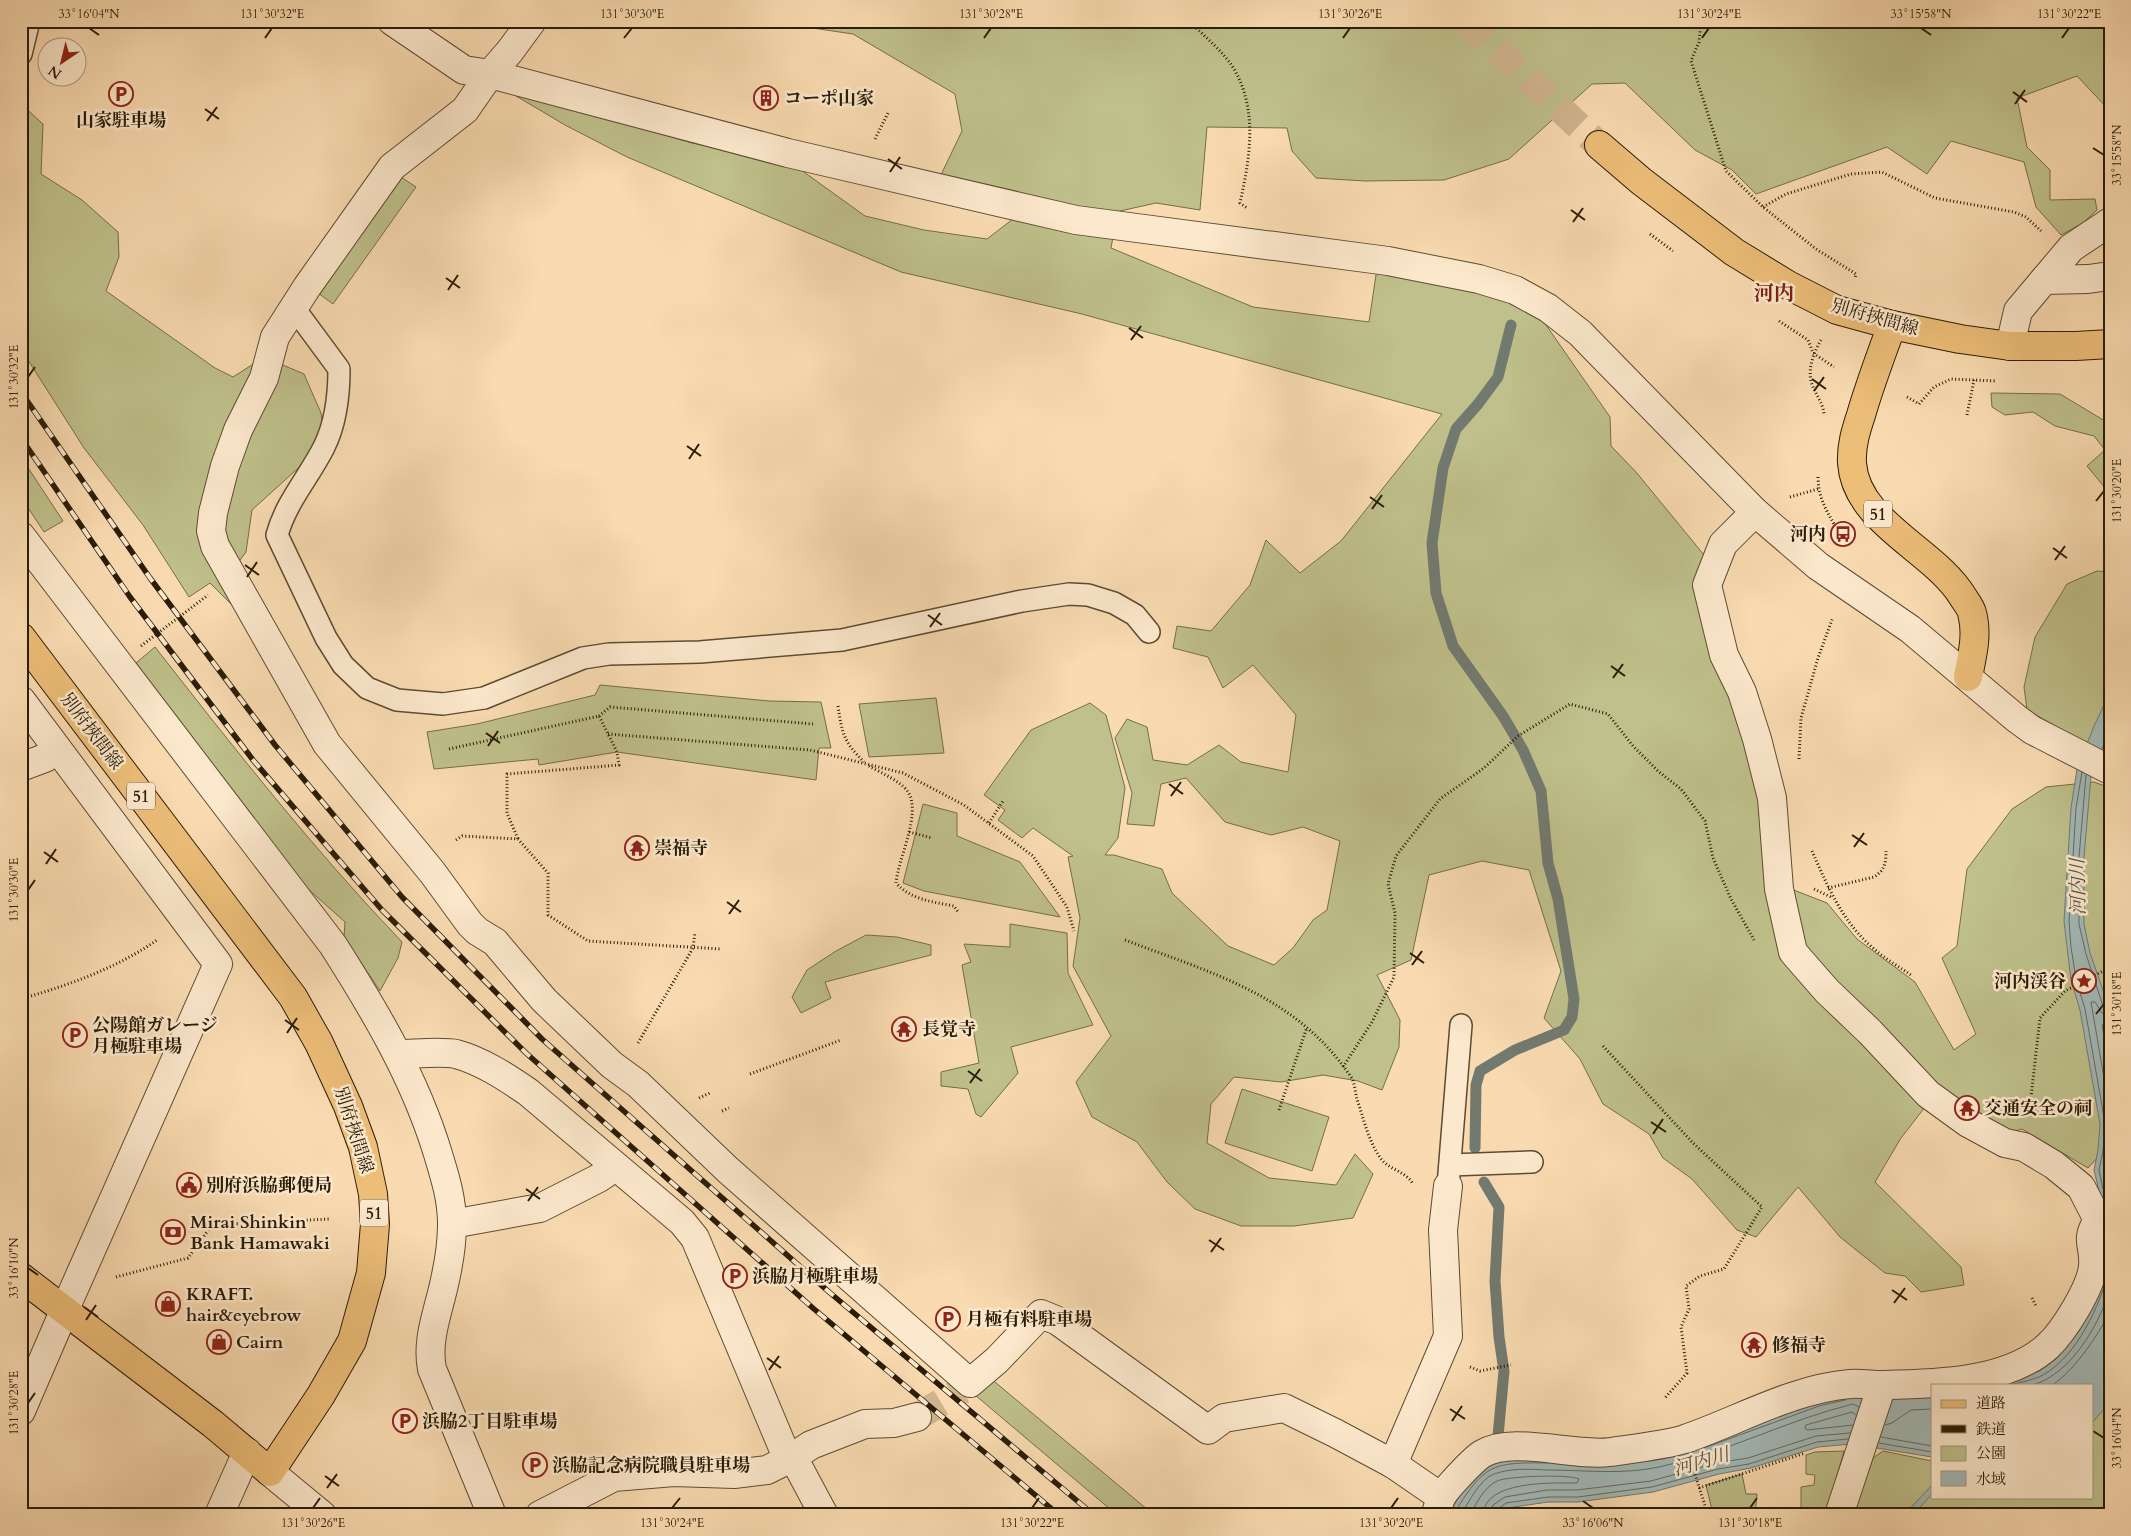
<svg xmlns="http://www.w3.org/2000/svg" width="2131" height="1536" font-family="Cardo,'Noto Serif JP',serif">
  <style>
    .green { fill: #bfc08b; stroke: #746e49 }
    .water { fill: #a2b8b6; stroke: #727a70 }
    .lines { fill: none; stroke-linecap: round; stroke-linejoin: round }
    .shore { stroke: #666a5e; stroke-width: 1 }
    .stream { stroke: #727a70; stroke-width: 11 }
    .minor-tunnel { stroke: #d0b58f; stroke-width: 28; stroke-dasharray: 28 14; stroke-linecap: butt }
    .primary-tunnel { stroke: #d0b58f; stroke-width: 28; stroke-dasharray: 28 14; stroke-linecap: butt }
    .service-casing { stroke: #5e4c32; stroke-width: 24 }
    .minor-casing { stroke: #5e4c32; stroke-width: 30 }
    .tertiary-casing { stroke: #5e4c32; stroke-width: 30 }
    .primary-casing { stroke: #2a1c07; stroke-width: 30 }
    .path { stroke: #2a1c07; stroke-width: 3; stroke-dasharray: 1 2.5; stroke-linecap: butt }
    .service { stroke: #fce8cc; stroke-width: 21 }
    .minor { stroke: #fce8cc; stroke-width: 28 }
    .tertiary { stroke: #fce8cc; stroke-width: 28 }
    .primary { stroke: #edbe78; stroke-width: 28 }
    .rail-casing { stroke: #2a1c07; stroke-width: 5.5 }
    .rail { stroke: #fce8cc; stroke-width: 4; stroke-dasharray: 11; stroke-linecap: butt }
    .path-bridge { stroke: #2a1c07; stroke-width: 3; stroke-dasharray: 1 2.5; stroke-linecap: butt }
    .ticks { fill: none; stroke: #2a1c07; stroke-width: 2 }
    .labels { text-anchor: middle; stroke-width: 5; stroke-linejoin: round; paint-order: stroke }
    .shield { fill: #fce8cc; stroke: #695942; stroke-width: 1 }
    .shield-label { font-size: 16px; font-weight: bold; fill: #2a1c07 }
    .poi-label { font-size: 18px; font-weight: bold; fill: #2a1c07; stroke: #fce8cc; text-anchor: start }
    .street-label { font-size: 18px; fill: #2a1c07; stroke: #fce8cc }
    .water-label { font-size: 19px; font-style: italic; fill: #545344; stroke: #fce8cc }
    .quarter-label { font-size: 20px; font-weight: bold; fill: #7a1f14; stroke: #fce8cc }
    .neatline { fill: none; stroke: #2a1c07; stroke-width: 2 }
    .ticks-label { font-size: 12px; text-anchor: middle; fill: #2a1c07 }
  </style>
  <rect width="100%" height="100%" fill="#fadbb1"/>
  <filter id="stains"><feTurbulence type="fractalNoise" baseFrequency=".004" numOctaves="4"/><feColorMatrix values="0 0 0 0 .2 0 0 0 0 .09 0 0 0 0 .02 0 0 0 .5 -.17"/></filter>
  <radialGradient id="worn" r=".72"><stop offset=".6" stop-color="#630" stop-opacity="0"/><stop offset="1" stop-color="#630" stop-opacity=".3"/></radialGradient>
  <g class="green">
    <polygon points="765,21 2110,21 2110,111 2077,76 2017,98 2027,147 2050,170 2050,200 2095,199 2097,210 2083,223 2061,235 2036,207 2024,162 1951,141 1927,174 1887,147 1756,194 1732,170 1695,150 1625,83 1592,84 1509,159 1444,180 1365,181 1316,178 1292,151 1287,128 1207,127 1200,210 1156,203 1111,213 939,179 962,131 955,94 853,34"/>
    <polygon points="512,89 692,143 790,162 865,216 924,230 987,239 1013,219 1113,237 1111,248 1253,307 1369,322 1377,268 1492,291 1537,312 1610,417 1611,446 1636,472 1704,555 1762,787 1784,949 1929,1102 1901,1138 1875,1182 1961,1267 1964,1285 1921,1292 1905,1276 1885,1273 1840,1237 1798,1187 1756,1237 1737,1230 1692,1179 1663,1158 1649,1134 1603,1104 1580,1059 1544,1018 1561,971 1529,870 1482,861 1429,875 1411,960 1377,975 1400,1020 1399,1047 1382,1090 1358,1081 1323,1075 1281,1082 1234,1077 1211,1104 1207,1143 1269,1178 1336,1185 1355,1154 1373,1174 1353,1218 1294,1226 1241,1226 1195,1209 1167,1182 1137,1142 1092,1117 1076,1082 1111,1036 1073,966 1080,918 1068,857 1073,856 1033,828 1022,838 998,820 1005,810 984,795 1031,730 1090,703 1106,715 1125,788 1118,838 1105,855 1114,855 1162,869 1172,893 1228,946 1274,965 1293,948 1313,920 1327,910 1340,841 1303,827 1271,835 1225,822 1186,778 1161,784 1154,826 1127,824 1132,793 1115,738 1127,719 1147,727 1153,760 1187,765 1219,745 1241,762 1288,772 1296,715 1253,665 1223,688 1208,657 1173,648 1177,626 1211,631 1250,585 1266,540 1300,573 1341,541 1442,414 1082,314 901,272 627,157 565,125 516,96"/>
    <polygon points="21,104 43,124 41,174 82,200 118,232 119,257 106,291 215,368 233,377 258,361 205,523 250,623 210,583 189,597 143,525 84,448 21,349"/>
    <polygon points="401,177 416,187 333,304 318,293"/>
    <polygon points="278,363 304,374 321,413 323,426 306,461 252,510 246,552 235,567 225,546 221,512"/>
    <polygon points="1991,393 2060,394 2110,424 2110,494 2087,466 2105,450 2094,436 2055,426 2033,412 2005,415 1992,407"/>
    <polygon points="21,457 63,521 44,532 21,497"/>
    <polygon points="2097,571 2110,572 2110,756 2027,710 2024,687 2035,637 2067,584"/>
    <path d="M155,647c79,101 158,202 247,295l-4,16 -18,33 -36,-54 1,-15 -38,-34 -171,-225z"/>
    <polygon points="600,685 769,701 821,702 831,748 819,748 816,780 617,752 539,765 538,759 434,769 427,732 477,724 595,695"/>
    <polygon points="936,698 944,753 869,757 859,704"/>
    <polygon points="2094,782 2110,788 2110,1144 2088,1168 2022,1129 2007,1133 1951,1099 1803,951 1786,887 1827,903 1857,939 1915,982 1954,1050 1976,1034 1942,958 1957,946 1967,869 2012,809 2046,787"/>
    <polygon points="923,804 957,813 957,836 1020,862 1060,917 924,891 903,883"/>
    <polygon points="1010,924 1067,933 1068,973 1093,1025 1011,1047 1018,1073 981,1117 976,1114 968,1089 941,1086 941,1072 979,1063 962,965 971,962 964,944 1010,947"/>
    <polygon points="866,935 897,937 931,945 931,955 825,982 831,998 801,1013 792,997 807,970 836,951"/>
    <polygon points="1242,1089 1329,1117 1312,1171 1225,1143"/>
    <polygon points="2110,1371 2110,1515 1849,1515 1873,1458 1883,1451 1932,1461 1932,1497 2092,1497 2092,1403"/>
    <polygon points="989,1377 1154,1515 1117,1515 975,1395"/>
    <polygon points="1844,1451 1826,1515 1788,1515 1801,1514 1801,1487 1814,1485 1815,1475 1806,1474 1806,1455 1815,1452"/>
    <polygon points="1742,1474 1746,1494 1757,1494 1755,1515 1727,1515 1727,1509 1712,1510 1706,1485"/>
  </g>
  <g class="water">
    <polygon points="2110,692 2110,729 2091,776 2084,857 2084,924 2090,953 2110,1010 2110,1215 2099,1191 2094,1170 2098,1150 2100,1124 2080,1010 2071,980 2064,921 2071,808 2077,769 2094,726"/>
    <polygon points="2110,1237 2110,1402 2092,1423 2092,1385 1980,1385 2011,1380 2040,1371 2056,1359 2076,1333 2106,1266 2106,1239"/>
    <polygon points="1932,1390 1932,1457 1852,1444 1818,1447 1751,1468 1719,1474 1653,1492 1578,1502 1548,1502 1507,1508 1499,1515 1448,1515 1468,1482 1486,1464 1511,1458 1563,1459 1857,1392 1883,1406 1905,1392"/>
    <polygon points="1932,1485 1932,1494 1913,1515 1904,1515"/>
  </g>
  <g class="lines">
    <g class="shore">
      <polyline points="2082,772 2076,808 2073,857 2069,921 2071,947 2076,979 2085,1009 2105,1123 2103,1151 2099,1170 2103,1189 2110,1203"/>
      <polyline points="2086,775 2079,857 2079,924 2086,954 2103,1006 2110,1009"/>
      <polyline points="2110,1015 2102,1013 2095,1002 2091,1002 2110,1113"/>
      <polyline points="2110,1023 2104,1023 2102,1025 2110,1067"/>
      <path d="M2010,1385c11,-3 24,-5 33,-10 36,-21 55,-68 67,-105"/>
      <path d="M2033,1385c39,-12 65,-59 77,-95"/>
      <path d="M2053,1385c25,-19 41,-45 57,-72"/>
      <polyline points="1853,1425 1807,1430 1805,1428 1806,1425 1852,1412 1856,1415"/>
      <polyline points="1885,1425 1892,1423 1911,1410 1932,1409"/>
      <polyline points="1881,1437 1932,1446"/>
      <polyline points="1879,1443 1932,1452"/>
      <polyline points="1704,1448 1819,1406 1845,1400"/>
      <path d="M1453,1515c31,-50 37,-53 95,-52"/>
      <path d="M1461,1515c8,-13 18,-35 33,-41 17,-6 34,-5 52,-4 38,0 76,5 113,-3 67,-14 128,-47 194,-63l6,3"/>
      <path d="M1470,1515c6,-11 14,-28 27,-34 12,-5 71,-7 82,-2l-2,4c-25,0 -93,-3 -94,32"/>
      <polyline points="1490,1515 1493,1505 1505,1497 1547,1490 1577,1490 1651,1481 1716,1463 1748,1458 1816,1436 1850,1433"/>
      <polyline points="1496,1515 1498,1509 1506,1503 1548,1497 1578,1497 1652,1487 1718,1469 1749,1464 1817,1442 1848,1439"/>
    </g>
    <g class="stream">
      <polyline points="1475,1148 1476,1085 1480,1071 1515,1050 1564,1030 1572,1017 1574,999 1558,899 1548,863 1541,791 1523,750 1503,716 1453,646 1436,593 1432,543 1443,468 1456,429 1478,404 1498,377 1511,325"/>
      <polyline points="1484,1182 1499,1207 1495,1281 1499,1337 1504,1371 1498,1436"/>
    </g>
    <polyline class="minor-tunnel" points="917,1417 962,1390"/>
    <polyline class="primary-tunnel" points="1466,21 1599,145"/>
    <defs>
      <g id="service">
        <polyline points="21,54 29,21"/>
        <path d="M294,308l45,61c0,26 -3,54 -15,78 -15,30 -38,55 -47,88l49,103 17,27 24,23 30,12 46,4 41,-6 99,-40 26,-4 91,-2 142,-12 180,-39 47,-7 19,1 26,8 21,12 14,17"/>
        <polyline points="1450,1165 1532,1162"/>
        <polyline points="1448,1186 1461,1025"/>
      </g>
      <g id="minor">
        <polyline points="392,21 464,70 490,74 788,153 1076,220 1388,261 1479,279 1515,290 1548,308 1580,333 1755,512 1818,566 1910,629 2017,719 2032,730 2110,770"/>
        <polyline points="532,21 510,51 490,74 465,110 392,167 307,287 275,337 264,378 238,430 225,466 213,513 211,531 215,546 327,744 432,872 470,924 477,931 495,942 544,1000 612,1065 638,1084 728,1170 970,1383 997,1360 1041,1314 1058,1321 1208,1430 1224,1418 1284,1408 1335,1433 1393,1464 1441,1497"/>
        <polyline points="2044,280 2071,248 2110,222"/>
        <polyline points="2010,346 2018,311 2044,280 2088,279 2110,276"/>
        <path d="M21,536l312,409c42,66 82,133 105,209 7,23 14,45 14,70 0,18 -3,38 -7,56 -6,30 -19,59 -13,89l60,146"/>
        <polyline points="21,700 218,964 65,1309"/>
        <polyline points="21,767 45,758 57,749"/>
        <path d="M398,1054c15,0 45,-3 58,0 26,7 50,23 72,38l154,130 13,16 88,210 10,9 31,58"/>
        <polyline points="452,1224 540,1208 599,1178 615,1167"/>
        <polyline points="1393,1464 1448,1336 1443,1230 1448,1186"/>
        <path d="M1436,1513c2,-5 3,-11 5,-15 4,-9 33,-39 41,-44 30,-19 91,3 128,-2 21,-3 56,-7 75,-13 55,-19 107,-50 165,-55 11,-1 22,1 32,1 53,-1 125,-2 166,-39 16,-15 43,-58 45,-80 2,-22 -9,-24 5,-46l-17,-33 -27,-22 -30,-18 -19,-4 -37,-20 -40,-29 -58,-62 -43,-41 -34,-39 -14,-63 -7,-91 -15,-59 -15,-47 -18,-37 -17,-70 16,-41 32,-32"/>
        <polyline points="540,1515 614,1477 674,1472 734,1474 767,1470 793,1457 811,1445 865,1424 894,1423 917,1417"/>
        <polyline points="1839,1515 1882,1385"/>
      </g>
      <g id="tertiary">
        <polyline points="21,1411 65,1309"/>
        <polyline points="270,1472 322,1515"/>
        <polyline points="219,1515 247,1452"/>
      </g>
      <g id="primary">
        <polyline points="1599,145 1641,181 1734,252 1788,285 1837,310 1892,325 1960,339 2010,346 2076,346 2110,344"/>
        <path d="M1892,325c-11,30 -22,59 -31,90 -5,15 -10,31 -9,48 4,60 83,87 111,134 3,5 8,11 9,16 6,22 0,43 -4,64"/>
        <polyline points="21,637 293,997 319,1043 348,1106 363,1147 373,1194 375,1224 371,1273 352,1341 321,1395 270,1472 213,1424 21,1277"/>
      </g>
    </defs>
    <use href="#service" class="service-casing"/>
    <use href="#minor" class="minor-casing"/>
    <use href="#tertiary" class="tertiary-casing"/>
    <use href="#primary" class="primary-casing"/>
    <g class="path">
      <path d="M1189,21c15,15 34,30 45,48 24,41 16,89 6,134l7,5"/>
      <polyline points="1701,21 1699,42 1691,61 1726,171 1763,207 1816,249 1856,274 1855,278"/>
      <polyline points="875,139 888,113"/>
      <polyline points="1763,207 1786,194 1851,174 1882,172 1935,198 2014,212 2026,217 2041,231"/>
      <polyline points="1650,234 1673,251"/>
      <polyline points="1779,321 1808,340 1813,353 1834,367"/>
      <path d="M1821,340c-7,12 -13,27 -10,41 3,12 12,21 13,33"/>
      <polyline points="1907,397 1919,404 1934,387 1951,379 1997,381"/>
      <polyline points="1967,415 1974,380"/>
      <path d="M1818,477c0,19 7,31 16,47"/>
      <polyline points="1790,497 1818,489"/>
      <path d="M838,706c4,28 6,36 26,56"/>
      <polyline points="599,716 610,707 813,724"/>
      <polyline points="608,734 810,750 903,773 964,805 1033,856 1067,907 1074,931"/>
      <polyline points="449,749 599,716 617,752 619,765 507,774 507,813 518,839"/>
      <polyline points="1799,759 1801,718 1818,658 1833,617"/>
      <path d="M869,766c12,7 32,15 39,26 14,21 -10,67 -12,91 15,17 38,19 58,23l4,6"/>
      <polyline points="989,823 1003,801"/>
      <polyline points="909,832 932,838"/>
      <polyline points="456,840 462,836 518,839 548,873 548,915 588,941 721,949"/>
      <path d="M1812,851c15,34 31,72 61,97 11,10 25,18 38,27"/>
      <path d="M1828,888l46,-11c11,-7 12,-14 12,-26"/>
      <polyline points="1814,889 1833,898"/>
      <path d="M1125,940c86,33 171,55 226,137 4,6 4,15 6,22 6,18 11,40 22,57 8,14 26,14 34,28"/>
      <path d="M21,999c48,-14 96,-31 136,-59"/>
      <polyline points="638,1043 693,948 695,932"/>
      <polyline points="1603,1046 1693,1143 1762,1207 1724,1269 1700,1276 1686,1286 1689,1309 1681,1327 1687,1373 1664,1399"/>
      <polyline points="1343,1067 1372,1022 1394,977 1395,913 1388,884 1396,856 1440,799 1484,768 1518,736 1570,704 1608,714 1633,746 1659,772 1681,789 1705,821 1713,858 1731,899 1754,940"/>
      <polyline points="750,1074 841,1040"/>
      <polyline points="699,1098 710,1093"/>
      <polyline points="1279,1110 1307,1027"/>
      <polyline points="722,1111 729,1108"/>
      <polyline points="2029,1115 2040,1018 2065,991 2103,971 2110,972"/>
      <polyline points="116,1277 188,1258 212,1225 329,1219"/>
      <polyline points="2032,1298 2036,1306"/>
      <polyline points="1470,1367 1480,1371 1511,1365"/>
      <polyline points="1694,1471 1708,1515"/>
      <polyline points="1699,1488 1805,1453"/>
    </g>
    <use href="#service" class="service"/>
    <use href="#minor" class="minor"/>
    <use href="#tertiary" class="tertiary"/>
    <use href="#primary" class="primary"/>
    <defs>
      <g id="rail">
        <polyline points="21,392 150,578 275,745 402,897 542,1039 829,1292 1094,1515"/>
        <polyline points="21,438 130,597 253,760 382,910 526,1053 814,1309 1059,1515"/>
      </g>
    </defs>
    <use href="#rail" class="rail-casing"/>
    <use href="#rail" class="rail"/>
    <polyline class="path-bridge" points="141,646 208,595"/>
  </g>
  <path class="ticks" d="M89,28l10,7M1921,28l10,7M265,38l7,-10M624,38l8,-10M984,38l7,-10M1343,38l7,-10M1702,38l7,-10M2062,38l7,-10M2013,92l14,10M2015,104l10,-14M205,109l14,10M207,121l10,-14M2093,148l11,7M888,159l14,10M890,172l10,-15M1571,210l14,10M1573,222l10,-14M446,278l14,10M448,290l10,-15M1129,328l14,10M1131,340l10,-14M28,377l7,-10M1812,379l14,10M1814,391l10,-14M687,446l14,10M689,459l10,-15M1370,497l14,10M2096,501l8,-10M1372,509l10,-14M2053,548l14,10M2055,560l10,-14M245,565l14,10M247,577l10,-15M928,615l14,10M930,627l10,-14M1611,666l14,10M1613,678l10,-14M486,733l14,10M488,746l10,-15M1169,784l14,10M1171,796l10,-14M1852,835l15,10M1854,847l10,-14M44,852l14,10M46,864l10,-15M28,890l7,-10M727,902l14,10M729,914l10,-14M1410,953l14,10M1412,965l10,-14M2096,1014l8,-10M285,1020l14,10M287,1033l10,-15M968,1071l14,10M970,1083l10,-14M1651,1122l15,10M1653,1134l10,-15M526,1189l14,10M528,1201l10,-14M1209,1240l15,10M1211,1252l10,-14M28,1268l10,7M1892,1290l15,10M1894,1303l11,-15M84,1307l14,10M86,1320l10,-15M767,1358l14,10M769,1370l10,-14M28,1403l7,-10M1450,1409l15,10M1452,1421l10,-15M2093,1431l11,7M325,1476l14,10M327,1488l10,-14M1583,1501l10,7M313,1508l7,-10M672,1508l8,-10M1032,1508l7,-10M1391,1508l7,-10M1750,1508l7,-10"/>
  <defs>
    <symbol id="parking-ring" viewBox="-11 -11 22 22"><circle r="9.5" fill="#fce8cc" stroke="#8f2418" stroke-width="1.5"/><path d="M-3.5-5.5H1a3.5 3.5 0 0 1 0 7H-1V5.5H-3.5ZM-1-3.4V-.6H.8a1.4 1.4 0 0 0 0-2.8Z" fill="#8f2418"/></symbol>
    <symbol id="building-ring" viewBox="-11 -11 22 22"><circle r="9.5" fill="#fce8cc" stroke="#8f2418" stroke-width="1.5"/><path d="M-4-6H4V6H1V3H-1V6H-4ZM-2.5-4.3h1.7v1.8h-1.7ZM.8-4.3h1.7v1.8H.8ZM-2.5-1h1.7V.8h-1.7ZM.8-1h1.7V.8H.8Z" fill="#8f2418"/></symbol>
    <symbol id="bus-ring" viewBox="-11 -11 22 22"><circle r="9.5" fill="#fce8cc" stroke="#8f2418" stroke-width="1.5"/><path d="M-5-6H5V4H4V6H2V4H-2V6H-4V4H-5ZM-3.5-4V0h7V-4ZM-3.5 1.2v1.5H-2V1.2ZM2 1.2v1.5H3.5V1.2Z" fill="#8f2418"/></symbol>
    <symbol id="temple-ring" viewBox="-11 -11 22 22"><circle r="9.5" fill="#fce8cc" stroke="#8f2418" stroke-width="1.5"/><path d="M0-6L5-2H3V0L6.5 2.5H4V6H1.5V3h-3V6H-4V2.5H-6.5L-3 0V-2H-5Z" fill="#8f2418"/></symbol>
    <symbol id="sight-ring" viewBox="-11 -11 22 22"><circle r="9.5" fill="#fce8cc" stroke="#8f2418" stroke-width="1.5"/><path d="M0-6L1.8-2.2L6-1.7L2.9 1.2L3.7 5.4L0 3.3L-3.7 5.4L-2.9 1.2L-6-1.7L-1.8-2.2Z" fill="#8f2418"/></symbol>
    <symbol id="civic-ring" viewBox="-11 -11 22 22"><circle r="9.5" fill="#fce8cc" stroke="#8f2418" stroke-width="1.5"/><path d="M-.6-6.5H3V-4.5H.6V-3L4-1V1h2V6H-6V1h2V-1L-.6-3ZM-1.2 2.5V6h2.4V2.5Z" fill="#8f2418"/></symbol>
    <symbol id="bank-ring" viewBox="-11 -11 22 22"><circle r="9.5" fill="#fce8cc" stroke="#8f2418" stroke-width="1.5"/><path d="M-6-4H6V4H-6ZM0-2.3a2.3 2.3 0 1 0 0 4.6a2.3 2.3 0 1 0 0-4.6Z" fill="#8f2418"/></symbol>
    <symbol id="shop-ring" viewBox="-11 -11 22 22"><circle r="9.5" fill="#fce8cc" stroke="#8f2418" stroke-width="1.5"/><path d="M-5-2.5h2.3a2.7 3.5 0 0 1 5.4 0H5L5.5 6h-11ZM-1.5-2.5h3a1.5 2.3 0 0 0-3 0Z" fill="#8f2418"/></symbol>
  </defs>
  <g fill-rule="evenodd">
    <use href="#parking-ring" x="107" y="80" width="28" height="28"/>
    <use href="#building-ring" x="752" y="84" width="28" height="28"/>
    <use href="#bus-ring" x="1829" y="520" width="28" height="28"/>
    <use href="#temple-ring" x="623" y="834" width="28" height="28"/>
    <use href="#sight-ring" x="2070" y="967" width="28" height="28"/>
    <use href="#temple-ring" x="890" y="1015" width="28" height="28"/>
    <use href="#parking-ring" x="61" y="1021" width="28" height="28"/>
    <use href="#temple-ring" x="1953" y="1094" width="28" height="28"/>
    <use href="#civic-ring" x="175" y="1171" width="28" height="28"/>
    <use href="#bank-ring" x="159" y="1218" width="28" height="28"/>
    <use href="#parking-ring" x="721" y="1262" width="28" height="28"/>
    <use href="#shop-ring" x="154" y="1290" width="28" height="28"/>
    <use href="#parking-ring" x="934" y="1305" width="28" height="28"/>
    <use href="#shop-ring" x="205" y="1328" width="28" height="28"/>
    <use href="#temple-ring" x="1740" y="1331" width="28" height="28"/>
    <use href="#parking-ring" x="391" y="1407" width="28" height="28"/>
    <use href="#parking-ring" x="521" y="1451" width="28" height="28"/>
  </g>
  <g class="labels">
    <g class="shield">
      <rect x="1864" y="500.5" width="28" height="27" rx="4"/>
      <rect x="127" y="782.5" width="28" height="27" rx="4"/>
      <rect x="360" y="1199.5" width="28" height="27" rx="4"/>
    </g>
    <g class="shield-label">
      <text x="1878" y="520">51</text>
      <text x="141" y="802">51</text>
      <text x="374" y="1219">51</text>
    </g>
    <g class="poi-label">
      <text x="784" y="104">コーポ山家</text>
      <text x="121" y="126" text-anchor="middle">山家駐車場</text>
      <text x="1826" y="540" text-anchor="end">河内</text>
      <text x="654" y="854">崇福寺</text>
      <text x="2066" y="987" text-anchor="end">河内渓谷</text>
      <text x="92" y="1031">公陽館ガレージ<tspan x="92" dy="21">月極駐車場</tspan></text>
      <text x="922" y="1035">長覚寺</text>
      <text x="1984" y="1114">交通安全の祠</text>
      <text x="206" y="1191">別府浜脇郵便局</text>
      <text x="190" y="1228">Mirai Shinkin<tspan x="190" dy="21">Bank Hamawaki</tspan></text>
      <text x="752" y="1282">浜脇月極駐車場</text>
      <text x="186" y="1300">KRAFT.<tspan x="186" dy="21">hair&amp;eyebrow</tspan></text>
      <text x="966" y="1325">月極有料駐車場</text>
      <text x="236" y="1348">Cairn</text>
      <text x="1772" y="1351">修福寺</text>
      <text x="422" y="1427">浜脇2丁目駐車場</text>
      <text x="552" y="1471">浜脇記念病院職員駐車場</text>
    </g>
    <g class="street-label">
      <text transform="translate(1875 317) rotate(16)" y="6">別府挾間線</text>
      <text transform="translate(92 731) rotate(53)" y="6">別府挾間線</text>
      <text transform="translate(354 1130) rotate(72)" y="6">別府挾間線</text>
    </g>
    <g class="water-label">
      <text transform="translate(2077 887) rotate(-91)" y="7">河内川</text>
      <text transform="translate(1701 1461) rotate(-16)" y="7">河内川</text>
    </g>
    <g class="quarter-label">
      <text x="1774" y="300">河内</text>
    </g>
  </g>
  <rect width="2131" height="1536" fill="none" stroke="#fadbb1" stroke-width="55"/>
  <rect x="1931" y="1384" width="162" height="115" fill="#fce8cc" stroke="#a8967d"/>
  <rect x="1941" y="1400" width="25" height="8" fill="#edbe78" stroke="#a8967d"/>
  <text x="1976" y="1408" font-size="15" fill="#2a1c07">道路</text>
  <rect x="1941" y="1425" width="25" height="8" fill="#2a1c07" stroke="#a8967d"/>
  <text x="1976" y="1434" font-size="15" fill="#2a1c07">鉄道</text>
  <rect x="1941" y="1446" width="25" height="15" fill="#bfc08b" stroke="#a8967d"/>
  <text x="1976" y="1458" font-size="15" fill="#2a1c07">公園</text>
  <rect x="1941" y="1471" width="25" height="15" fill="#a2b8b6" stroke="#a8967d"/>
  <text x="1976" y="1484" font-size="15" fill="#2a1c07">水域</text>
  <g transform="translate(62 62) rotate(215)"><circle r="24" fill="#fce8cc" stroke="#a8967d"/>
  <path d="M0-4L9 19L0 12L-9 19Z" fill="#8f2418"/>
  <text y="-8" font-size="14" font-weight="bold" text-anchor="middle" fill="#2a1c07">N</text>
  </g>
  <rect x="28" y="28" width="2076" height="1480" class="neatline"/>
  <g class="ticks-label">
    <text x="89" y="18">33°16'04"N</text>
    <text x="272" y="18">131°30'32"E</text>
    <text x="632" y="18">131°30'30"E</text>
    <text x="991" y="18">131°30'28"E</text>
    <text x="1350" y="18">131°30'26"E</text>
    <text x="1709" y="18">131°30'24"E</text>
    <text x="1921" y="18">33°15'58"N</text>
    <text x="2069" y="18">131°30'22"E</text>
    <text transform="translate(2117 155) rotate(-90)" y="4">33°15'58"N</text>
    <text transform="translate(14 377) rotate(-90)" y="4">131°30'32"E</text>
    <text transform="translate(2117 491) rotate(-90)" y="4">131°30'20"E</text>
    <text transform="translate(14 890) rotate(-90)" y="4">131°30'30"E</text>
    <text transform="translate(2117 1004) rotate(-90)" y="4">131°30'18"E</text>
    <text transform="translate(14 1268) rotate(-90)" y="4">33°16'10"N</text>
    <text transform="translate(14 1403) rotate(-90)" y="4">131°30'28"E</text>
    <text transform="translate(2117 1438) rotate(-90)" y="4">33°16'04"N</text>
    <text x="313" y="1527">131°30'26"E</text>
    <text x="672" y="1527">131°30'24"E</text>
    <text x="1032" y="1527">131°30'22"E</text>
    <text x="1391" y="1527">131°30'20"E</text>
    <text x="1593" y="1527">33°16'06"N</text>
    <text x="1750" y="1527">131°30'18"E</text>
  </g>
  <rect width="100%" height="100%" filter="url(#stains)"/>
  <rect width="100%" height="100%" fill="url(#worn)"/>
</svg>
